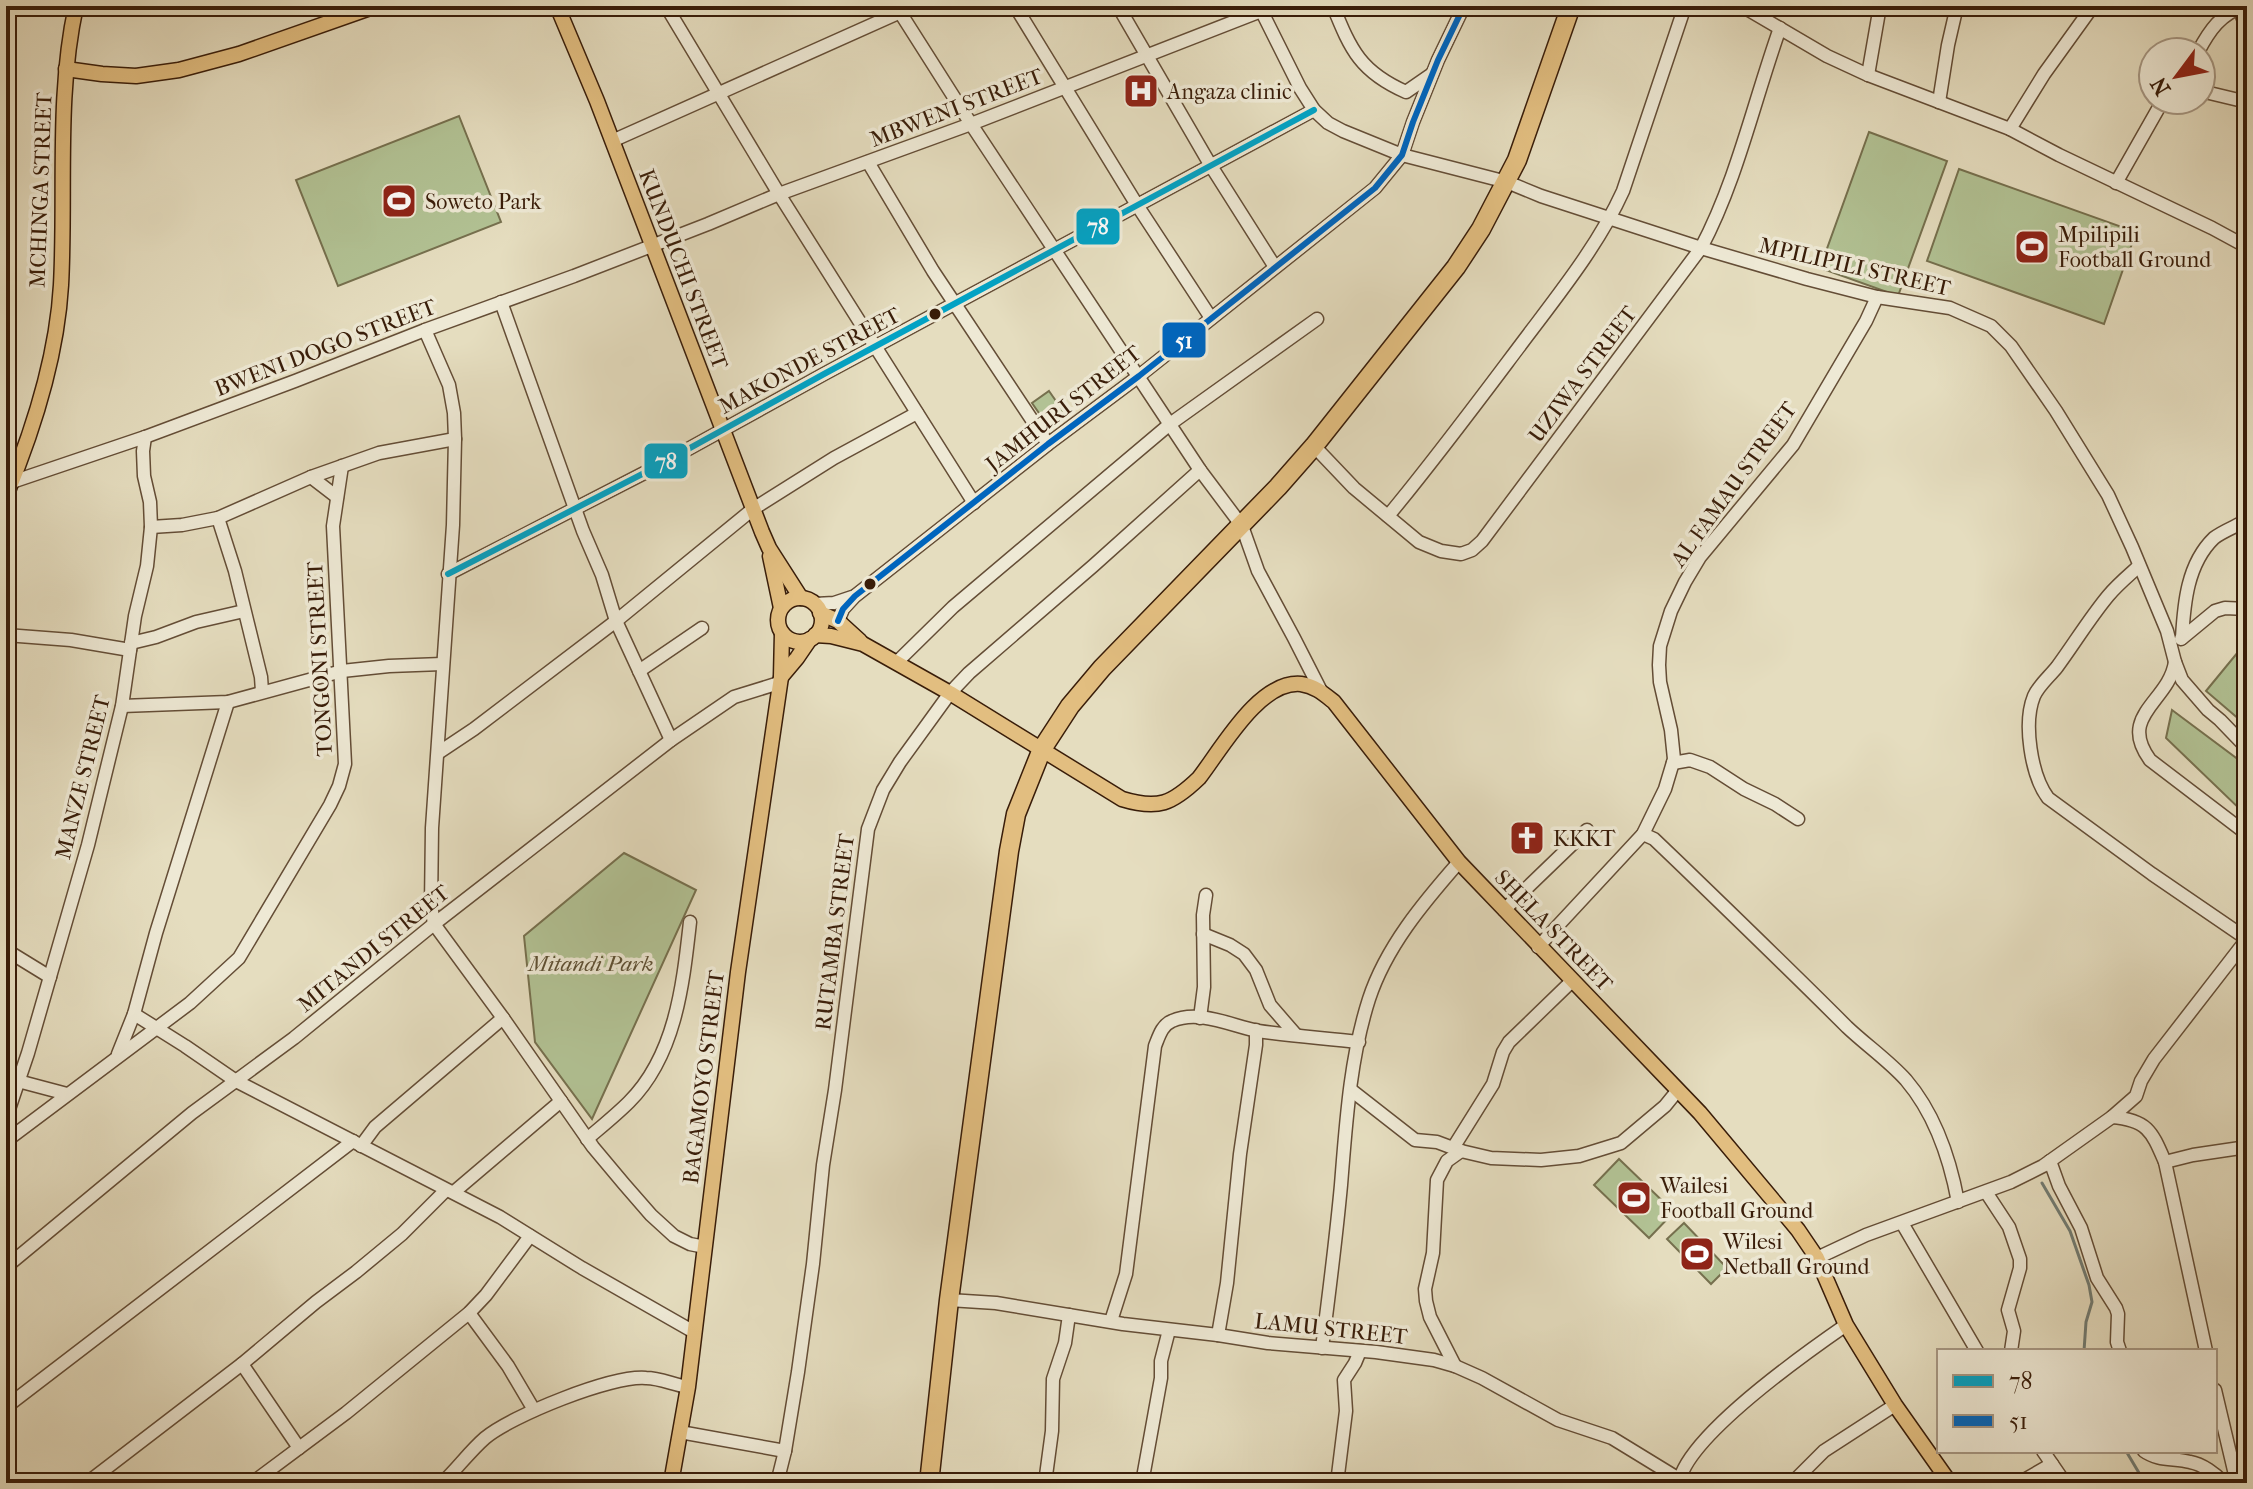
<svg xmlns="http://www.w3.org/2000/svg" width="2253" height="1489" font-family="'IM FELL French Canon',serif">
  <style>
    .green { fill: #b2c294; stroke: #76704e; stroke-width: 2 }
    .water { fill: #97bab8; stroke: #717b72; stroke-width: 2 }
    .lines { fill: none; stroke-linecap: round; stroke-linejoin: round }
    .stream { stroke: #717b72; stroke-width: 3 }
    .minor-casing { stroke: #644d36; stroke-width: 15 }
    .major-casing { stroke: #391d09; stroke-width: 17 }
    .highway-casing { stroke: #391d09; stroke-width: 21 }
    .minor { stroke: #eee9d5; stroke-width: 12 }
    .major { stroke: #e2be80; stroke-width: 14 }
    .highway { stroke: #e2be80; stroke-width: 18 }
    .bus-1-casing { stroke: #eee9d5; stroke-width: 12 }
    .bus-2-casing { stroke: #eee9d5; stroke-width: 12 }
    .bus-1 { stroke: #03a2c4; stroke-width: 6 }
    .bus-2 { stroke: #0065bd; stroke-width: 6 }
    .bus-dot { fill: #391d09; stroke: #eee9d5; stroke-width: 3 }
    .labels { text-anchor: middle; stroke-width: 7; stroke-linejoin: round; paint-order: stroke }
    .poi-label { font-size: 22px; fill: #391d09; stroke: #eee9d5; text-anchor: start }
    .street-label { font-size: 22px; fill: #391d09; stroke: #eee9d5 }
    .park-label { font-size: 22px; font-style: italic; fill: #5d4f33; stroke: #eee9d5 }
    .line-badge { stroke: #eee9d5; stroke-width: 3 }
    .badge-label { font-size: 22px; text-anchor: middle; font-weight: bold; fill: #fff }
  </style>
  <rect width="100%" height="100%" fill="#e5ddbf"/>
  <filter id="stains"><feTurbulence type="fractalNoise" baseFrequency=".0025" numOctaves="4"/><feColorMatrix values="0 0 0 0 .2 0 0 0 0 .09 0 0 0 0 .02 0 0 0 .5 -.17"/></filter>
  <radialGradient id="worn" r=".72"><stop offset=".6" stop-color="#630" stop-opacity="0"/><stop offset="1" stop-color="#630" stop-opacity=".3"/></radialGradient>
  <g class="green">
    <polygon points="459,116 501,222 338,286 296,180"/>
    <polygon points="1869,132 1947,161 1898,296 1820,268"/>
    <polygon points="1959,169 2136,232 2104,324 1927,261"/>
    <polygon points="1049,391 1065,414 1048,426 1032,403"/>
    <polygon points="2247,641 2247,726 2206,691"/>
    <polygon points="2172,710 2247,766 2247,816 2166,738"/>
    <polygon points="624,853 696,890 592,1119 535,1042 524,936"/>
    <polygon points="1619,1159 1674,1212 1649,1238 1594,1185"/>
    <polygon points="1684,1223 1727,1268 1711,1284 1667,1239"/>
  </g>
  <polygon class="water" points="6,6 14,6 6,75"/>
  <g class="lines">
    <g class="stream">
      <polyline points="2042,1183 2070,1231 2089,1285 2092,1302 2086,1322 2084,1351"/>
      <polyline points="2126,1451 2145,1483"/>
    </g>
    <defs>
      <g id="minor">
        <polyline points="666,6 779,194 974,503"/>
        <polyline points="896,6 971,124 1200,470 1242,526 1258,571 1294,638 1321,691"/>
        <polyline points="1015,6 1137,205 1211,318"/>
        <polyline points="1118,6 1211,166 1275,267"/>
        <polyline points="1259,6 1300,88 1314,110 1328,123 1343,131 1402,155 1507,182 1541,196 1701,248 1807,279 1877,297 1950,308 1991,326 2011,346 2056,411 2108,495 2132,547 2167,631 2175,662 2182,680 2208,710 2220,720 2247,748"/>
        <path d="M1333,6c18,45 28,66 73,86l26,-18"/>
        <polyline points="1742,6 1827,56 1868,75 2010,129 2059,155 2212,228 2247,247"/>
        <polyline points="2239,8 2247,29"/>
        <path d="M2198,52c11,-21 23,-39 47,-46"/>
        <polyline points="1868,75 1880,6"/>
        <polyline points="2201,91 2247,102"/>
        <polyline points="1939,102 1948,45 1957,6"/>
        <polyline points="2010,129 2044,74 2093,6"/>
        <polyline points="612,141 914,6"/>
        <polyline points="868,162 933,271 1048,444"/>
        <polyline points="2116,183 2158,109 2165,100"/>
        <polyline points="501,302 583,531 602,575 616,621 671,740"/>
        <polyline points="425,330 449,385 454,413 455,439 453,525 432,828 431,905 434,924 503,1018 593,1147 624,1184 651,1215 674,1236 690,1244 705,1247"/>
        <path d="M1314,446l40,42 65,54 22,9 20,3 11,-4 10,-9 219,-293c36,-68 53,-147 79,-220"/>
        <polyline points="311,477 337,497"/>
        <polyline points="12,482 145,437 295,381 425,330 574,276 708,224 779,194 971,124 1274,6"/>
        <path d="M1388,516c49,-59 94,-120 140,-181 34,-45 72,-93 95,-144l62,-185"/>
        <polyline points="218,518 235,571 261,677 262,691"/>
        <polyline points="151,527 182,525 218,518 311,477 379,453 455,439"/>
        <path d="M2139,566c-11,10 -22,19 -31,30 -19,23 -34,48 -51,71 -8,10 -18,18 -23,29 -11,27 -3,79 14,102l104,76 95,65"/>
        <polyline points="448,574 652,469 824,374 1314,110"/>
        <polyline points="815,604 834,603 852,597"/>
        <polyline points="838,621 843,609 855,596 1048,444 1139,376 1375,188 1402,155 1413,122 1438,60 1464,6"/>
        <polyline points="6,635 71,640 130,650"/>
        <path d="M2182,638c2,-34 5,-74 32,-100 9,-7 23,-12 33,-18"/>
        <polyline points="2181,639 2215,611 2225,608 2247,609"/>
        <polyline points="131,643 156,637 196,622 244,611"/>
        <path d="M2175,662c-6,40 -58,53 -25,98l97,74"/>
        <polyline points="896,663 953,607 1170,424 1317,319"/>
        <polyline points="639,671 702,628"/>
        <polyline points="122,706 228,702 342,671 389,666 442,664"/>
        <polyline points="438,753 474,729 616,621 753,509 834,458 917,413"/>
        <polyline points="1673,763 1690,760 1710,767 1744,789 1775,804 1798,819"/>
        <path d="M1643,834l11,5 23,22c57,55 114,110 170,166 19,18 42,34 59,53 29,34 44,79 52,122"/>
        <polyline points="1504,910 1587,830"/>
        <polyline points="1203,934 1230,945 1244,954 1256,970 1270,1005 1296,1035"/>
        <polyline points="1538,947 1643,834 1665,789 1674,759 1671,730 1660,682 1659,665 1660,646 1671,611 1685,582 1700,557 1793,445 1866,321 1877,297"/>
        <polyline points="6,950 50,977"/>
        <polyline points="134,1014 185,1046 236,1081 500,1217 582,1268 694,1332"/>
        <polyline points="1200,1018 1204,987 1203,915 1206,895"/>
        <polyline points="118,1054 134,1014 156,933 228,702"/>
        <polyline points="18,1081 67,1094"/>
        <polyline points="1351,1090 1415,1140 1437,1142 1461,1151 1491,1158 1541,1160 1579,1156 1621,1143 1665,1106 1678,1090"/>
        <path d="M2112,1117c36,3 40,15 53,45l41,189"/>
        <polyline points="6,1118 28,1053 88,845 122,706 135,616 147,566 151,527 150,502 144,476 143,451 145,437"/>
        <path d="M587,1139c14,-12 29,-24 42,-37 47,-47 54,-118 61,-180"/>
        <polyline points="6,1141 190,1003 239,958 330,805 339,786 345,764 333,526 342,466"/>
        <polyline points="361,1146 375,1127 503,1018"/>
        <polyline points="1453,1148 1493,1084 1503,1052 1509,1042 1572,981"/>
        <polyline points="2050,1161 2059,1186 2081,1228 2097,1278 2116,1308 2118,1314 2117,1342 2120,1351"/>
        <polyline points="2165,1162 2193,1155 2247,1147"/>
        <polyline points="454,1192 561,1101"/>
        <polyline points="1986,1192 2009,1227 2020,1259 2020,1268 2008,1310 2014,1331 2011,1351"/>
        <polyline points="1902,1223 1977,1351"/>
        <polyline points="1817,1258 1866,1235 2011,1182 2043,1166 2112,1117 2136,1096 2141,1081 2154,1059 2247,939"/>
        <polyline points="6,1267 192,1113 294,1038 434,924 671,740 734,697 779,683"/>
        <polyline points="949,1300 996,1303 1123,1324 1218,1335 1268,1343 1376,1352 1434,1360 1455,1366 1482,1378 1558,1420 1612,1438 1679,1479"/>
        <polyline points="469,1313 508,1366 534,1410"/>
        <path d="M1111,1321l15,-47 29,-228c4,-10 7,-21 17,-25 27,-12 60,5 86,10 33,5 67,7 101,11"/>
        <polyline points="1218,1335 1227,1283 1240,1154 1256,1045 1256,1030"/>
        <path d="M1322,1348c7,-54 14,-109 19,-163 5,-62 9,-127 28,-186 17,-52 54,-96 90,-137"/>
        <polyline points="242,1364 299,1448"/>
        <polyline points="1455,1366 1430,1317 1426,1301 1425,1289 1433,1253 1437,1180 1447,1161 1461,1151"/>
        <polyline points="2215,1390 2237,1483"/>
        <polyline points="6,1407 353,1141"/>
        <polyline points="680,1432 785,1451"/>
        <polyline points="2043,1451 2065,1483"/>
        <path d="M2144,1451c14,10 30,7 46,11 12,2 26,12 34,21"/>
        <polyline points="87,1483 242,1364 316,1302 356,1272 402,1234 445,1191"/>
        <polyline points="252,1483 346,1413 469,1313 486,1295 530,1236"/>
        <path d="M442,1483c15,-14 27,-31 43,-45 26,-22 127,-63 161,-60 14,0 28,7 42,9"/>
        <polyline points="777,1483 785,1451 798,1372 813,1264 823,1165 835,1090 868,829 883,790 900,762 950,693 969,673 1093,566 1200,470"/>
        <polyline points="1045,1483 1052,1431 1053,1379 1065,1343 1069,1315"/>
        <polyline points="1142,1483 1161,1378 1161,1361 1169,1330"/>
        <polyline points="1337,1483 1346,1411 1344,1380 1355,1363 1360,1351"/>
        <path d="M1679,1483c7,-46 128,-131 167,-158"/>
        <polyline points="1792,1483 1824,1451 1895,1405"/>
        <polyline points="2019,1483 2052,1464"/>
      </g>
      <g id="major">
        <polyline points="557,6 597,101 762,532 769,548 801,598"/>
        <polyline points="66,69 102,74 136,76 179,70 239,54 376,6"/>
        <path d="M6,496c27,-65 51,-140 55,-211 5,-93 -5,-188 15,-279"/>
        <polyline points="770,556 781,608"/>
        <circle cx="800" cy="620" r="22"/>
        <polyline points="820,613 838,621 860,641"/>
        <path d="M815,635l16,1 32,8 87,49 172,106c36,11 50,5 77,-21 22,-28 60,-98 102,-94 14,2 23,10 33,18l125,160 241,251 98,117 19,28 29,67 49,80 55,78"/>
        <polyline points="781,677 797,658 810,639"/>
        <polyline points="671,1483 688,1387 738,972 781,677 782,633"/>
      </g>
      <polyline id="highway" points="929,1483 949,1300 1009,851 1016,814 1042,749 1070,706 1102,668 1278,487 1314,446 1456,267 1481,229 1517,160 1571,6"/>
    </defs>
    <use href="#minor" class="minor-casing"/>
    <use href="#major" class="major-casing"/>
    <use href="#highway" class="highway-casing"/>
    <use href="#minor" class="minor"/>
    <use href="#major" class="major"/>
    <use href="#highway" class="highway"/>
    <defs>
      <polyline id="bus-1" points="448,574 652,469 824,374 1314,110"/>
      <polyline id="bus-2" points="838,621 843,609 855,596 1048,444 1139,376 1375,188 1402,155 1413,122 1438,60 1464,6"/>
    </defs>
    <use href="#bus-1" class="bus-1-casing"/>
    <use href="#bus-2" class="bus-2-casing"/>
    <use href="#bus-1" class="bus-1"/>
    <use href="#bus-2" class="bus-2"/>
  </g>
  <defs>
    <symbol id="hospital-square" viewBox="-11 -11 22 22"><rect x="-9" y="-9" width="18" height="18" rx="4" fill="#8f2418" stroke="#eee9d5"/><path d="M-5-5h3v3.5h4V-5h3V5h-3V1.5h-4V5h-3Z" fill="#fff"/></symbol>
    <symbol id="stadium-square" viewBox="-11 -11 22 22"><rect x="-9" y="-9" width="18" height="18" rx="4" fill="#8f2418" stroke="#eee9d5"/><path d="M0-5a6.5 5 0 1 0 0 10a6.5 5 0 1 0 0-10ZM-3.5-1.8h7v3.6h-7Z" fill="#fff"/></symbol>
    <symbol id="church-square" viewBox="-11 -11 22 22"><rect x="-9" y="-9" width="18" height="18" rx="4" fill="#8f2418" stroke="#eee9d5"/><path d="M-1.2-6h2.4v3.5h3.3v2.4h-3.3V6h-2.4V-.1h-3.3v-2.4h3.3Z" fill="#fff"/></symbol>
  </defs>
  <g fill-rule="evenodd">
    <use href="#hospital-square" x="1121" y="71" width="40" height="40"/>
    <use href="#stadium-square" x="379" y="181" width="40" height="40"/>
    <use href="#stadium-square" x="2012" y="227" width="40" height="40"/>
    <use href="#church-square" x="1507" y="818" width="40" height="40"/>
    <use href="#stadium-square" x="1614" y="1178" width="40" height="40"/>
    <use href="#stadium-square" x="1677" y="1234" width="40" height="40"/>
  </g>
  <g class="bus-dot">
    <circle cx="935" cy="314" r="7"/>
    <circle cx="870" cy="584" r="7"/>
  </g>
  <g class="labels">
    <g class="poi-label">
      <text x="1167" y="99">Angaza clinic</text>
      <text x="425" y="209">Soweto Park</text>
      <text x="2058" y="242">Mpilipili<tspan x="2058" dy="25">Football Ground</tspan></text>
      <text x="1553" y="846">KKKT</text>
      <text x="1660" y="1193">Wailesi<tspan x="1660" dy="25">Football Ground</tspan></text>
      <text x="1723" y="1249">Wilesi<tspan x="1723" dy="25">Netball Ground</tspan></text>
    </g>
    <g class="street-label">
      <text transform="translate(956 107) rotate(-21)" y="8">MBWENI STREET</text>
      <text transform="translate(40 190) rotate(-88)" y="8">MCHINGA STREET</text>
      <text transform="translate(1855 266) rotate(13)" y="8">MPILIPILI STREET</text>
      <text transform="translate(684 269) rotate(69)" y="8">KUNDUCHI STREET</text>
      <text transform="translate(325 347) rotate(-21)" y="8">BWENI DOGO STREET</text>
      <text transform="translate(809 360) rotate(-28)" y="8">MAKONDE STREET</text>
      <text transform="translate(1582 374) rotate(-53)" y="8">UZIWA STREET</text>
      <text transform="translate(1063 408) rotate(-38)" y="8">JAMHURI STREET</text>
      <text transform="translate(1733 484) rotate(-54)" y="8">AL FAMAU STREET</text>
      <text transform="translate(319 659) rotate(-93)" y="8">TONGONI STREET</text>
      <text transform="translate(82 777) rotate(-76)" y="8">MANZE STREET</text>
      <text transform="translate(1554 930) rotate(46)" y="8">SHELA STREET</text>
      <text transform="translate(834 932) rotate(-83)" y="8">RUTAMBA STREET</text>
      <text transform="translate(373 948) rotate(-39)" y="8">MITANDI STREET</text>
      <text transform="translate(703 1077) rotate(-83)" y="8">BAGAMOYO STREET</text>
      <text transform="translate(1331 1328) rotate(6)" y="8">LAMU STREET</text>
    </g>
    <g class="park-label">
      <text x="591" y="971">Mitandi Park</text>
    </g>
  </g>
  <g class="line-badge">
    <rect x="1075" y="207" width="46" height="39" rx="8" fill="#03a2c4"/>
    <rect x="1161" y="321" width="46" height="38" rx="8" fill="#0065bd"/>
    <rect x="643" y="442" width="46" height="38" rx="8" fill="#03a2c4"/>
  </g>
  <g class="badge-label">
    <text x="1098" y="234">78</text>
    <text x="1184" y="348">51</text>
    <text x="666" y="469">78</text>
  </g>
  <rect width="2253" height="1489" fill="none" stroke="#e5ddbf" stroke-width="32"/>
  <rect x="8" y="8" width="2237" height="1473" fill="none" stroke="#391d09" stroke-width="4"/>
  <rect x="16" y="16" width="2221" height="1457" fill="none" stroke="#391d09" stroke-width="2"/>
  <rect x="1937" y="1349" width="280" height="104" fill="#eee9d5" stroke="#a69783" stroke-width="2"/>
  <rect x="1953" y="1375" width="40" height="12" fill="#03a2c4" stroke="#a69783" stroke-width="2"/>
  <text x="2009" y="1389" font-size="24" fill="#391d09">78</text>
  <rect x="1953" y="1415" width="40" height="12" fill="#0065bd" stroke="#a69783" stroke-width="2"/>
  <text x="2009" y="1429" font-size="24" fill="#391d09">51</text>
  <g transform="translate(2177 76) rotate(238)"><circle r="38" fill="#eee9d5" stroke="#a69783" stroke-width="2"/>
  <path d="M0-6L14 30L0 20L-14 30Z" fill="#8f2418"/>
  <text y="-12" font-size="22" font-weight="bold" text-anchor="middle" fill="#391d09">N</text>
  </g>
  <rect width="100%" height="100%" filter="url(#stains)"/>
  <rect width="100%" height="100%" fill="url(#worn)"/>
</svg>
